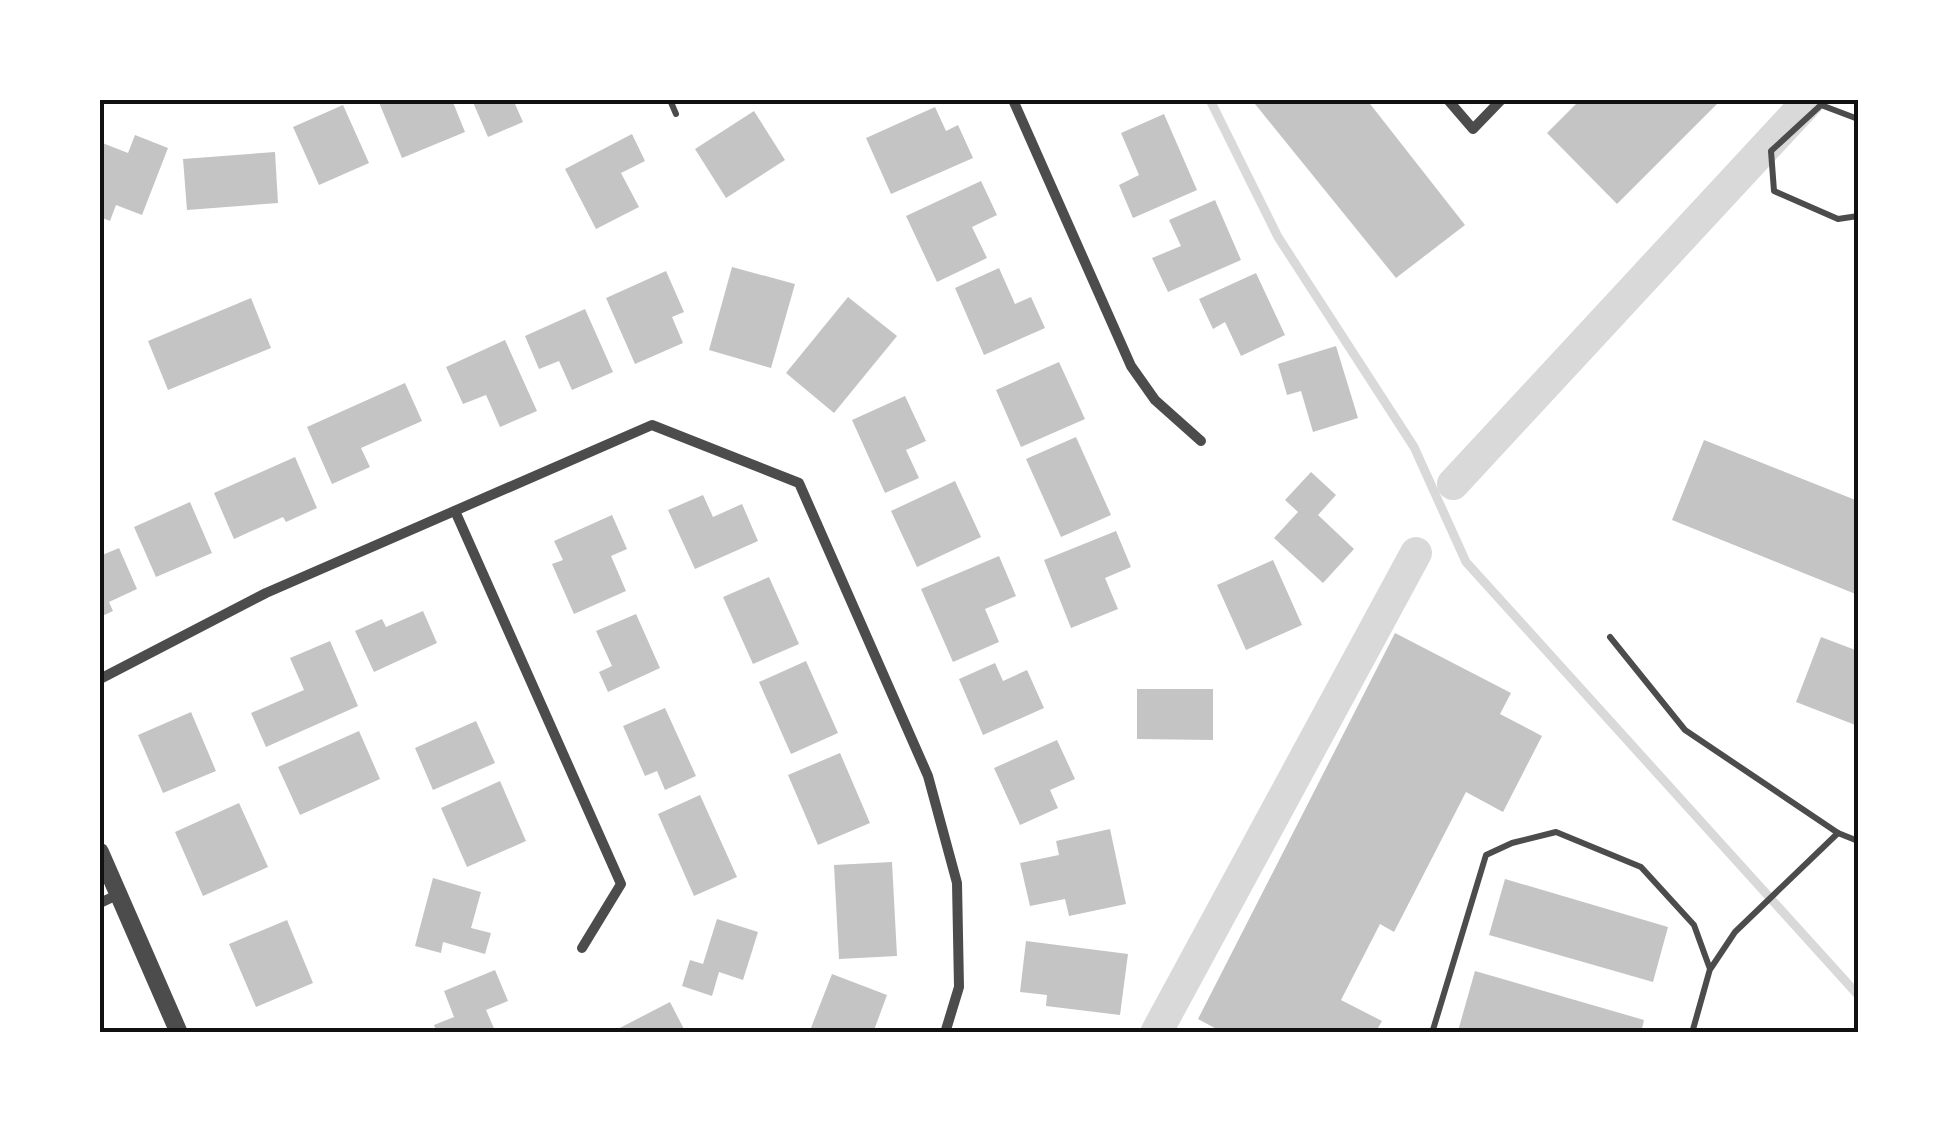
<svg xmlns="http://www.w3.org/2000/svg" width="1958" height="1133" font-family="'Nunito Sans',sans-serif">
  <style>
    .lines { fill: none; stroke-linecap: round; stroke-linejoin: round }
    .stream { stroke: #d9d9d9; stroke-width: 9 }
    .canal { stroke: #d9d9d9; stroke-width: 32 }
    .building { fill: #c4c4c4 }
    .service { stroke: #4c4c4c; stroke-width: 6 }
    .minor { stroke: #4c4c4c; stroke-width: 10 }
    .tertiary { stroke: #4c4c4c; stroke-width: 18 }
    .neatline { fill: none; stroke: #111; stroke-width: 4 }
  </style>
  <rect width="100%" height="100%" fill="#fff"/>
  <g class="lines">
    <polyline class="stream" points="1210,100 1278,237 1414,447 1466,562 1858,995"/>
    <g class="canal">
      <polyline points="1453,484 1809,100"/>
      <polyline points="1156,1033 1416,553"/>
    </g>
  </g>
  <g class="building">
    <polygon points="378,100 452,100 465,132 402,158"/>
    <polygon points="472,100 524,100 515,104 523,122 488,137"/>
    <polygon points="1260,100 1367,100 1465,225 1396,278 1255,104"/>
    <polygon points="1580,100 1721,100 1617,204 1547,133"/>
    <polygon points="343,105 369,163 319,185 293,127"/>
    <polygon points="935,107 946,131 958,125 973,158 891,194 866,138"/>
    <polygon points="754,111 785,160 726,198 695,149"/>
    <polygon points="1164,114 1197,190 1133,218 1119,185 1139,175 1121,133"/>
    <polygon points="632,134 645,161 621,173 639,207 596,229 565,169"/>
    <polygon points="135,135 168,148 142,215 116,205 110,221 100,217 100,142 128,153"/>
    <polygon points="275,152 278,203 187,210 183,159"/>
    <polygon points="981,181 997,215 972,227 987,258 937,282 906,216"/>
    <polygon points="1215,200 1241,260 1168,292 1152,258 1181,246 1169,220"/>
    <polygon points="732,267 795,284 771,368 709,350"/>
    <polygon points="999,268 1015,304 1031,297 1045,328 984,355 955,288"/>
    <polygon points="666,271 684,312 672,317 683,343 635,364 606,298"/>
    <polygon points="1256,273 1285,335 1241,356 1225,322 1213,329 1199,299"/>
    <polygon points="848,297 897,336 834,413 786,373"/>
    <polygon points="251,298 271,348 168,390 148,341"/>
    <polygon points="585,309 613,372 572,390 559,361 539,369 525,336"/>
    <polygon points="505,340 537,411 500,427 486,395 463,404 446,367"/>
    <polygon points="1336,346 1358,418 1313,432 1301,391 1287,395 1278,364"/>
    <polygon points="1059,362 1085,419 1021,447 996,390"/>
    <polygon points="405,383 422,421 361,448 370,467 332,484 307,427"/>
    <polygon points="905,396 926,441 906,450 919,478 885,493 852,420"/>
    <polygon points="1076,437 1111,515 1061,537 1026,459"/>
    <polygon points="1704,440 1858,501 1858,595 1672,520"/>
    <polygon points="295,457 317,508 286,522 283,517 234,539 214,493"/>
    <polygon points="1311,472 1336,495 1318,515 1354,549 1323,583 1274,538 1298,512 1285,500"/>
    <polygon points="955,481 981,537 917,567 891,511"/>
    <polygon points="703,495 713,517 742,504 758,541 695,569 668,510"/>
    <polygon points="190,502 212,553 156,577 134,527"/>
    <polygon points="612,515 627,549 611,556 626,591 574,614 552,564 563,560 554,541"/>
    <polygon points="1116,531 1131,567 1105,578 1118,609 1071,628 1044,560"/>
    <polygon points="119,548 137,589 109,602 113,611 100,617 100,556"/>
    <polygon points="999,556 1016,596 985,609 999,642 953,662 921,589"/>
    <polygon points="1273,560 1302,625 1246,650 1217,585"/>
    <polygon points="769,577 799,644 753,664 723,597"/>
    <polygon points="423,611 437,643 374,672 355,631 382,619 386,627"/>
    <polygon points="636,614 660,668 608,692 599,672 612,666 596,631"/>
    <polygon points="1395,633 1511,693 1500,714 1542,736 1503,812 1466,792 1394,932 1380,924 1341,1000 1382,1021 1375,1033 1224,1033 1198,1019"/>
    <polygon points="1821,637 1858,651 1858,726 1796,702"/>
    <polygon points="330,641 358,706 266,747 251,713 304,690 290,658"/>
    <polygon points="806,661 838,733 791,754 759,682"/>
    <polygon points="995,663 1003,681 1027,670 1044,708 983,735 959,679"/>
    <polygon points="1137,689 1213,689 1213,740 1137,739"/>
    <polygon points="665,708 696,776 665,790 657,771 645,776 623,726"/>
    <polygon points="191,712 216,771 163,793 138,735"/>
    <polygon points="476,721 495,763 433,790 415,748"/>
    <polygon points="359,731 380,779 300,815 278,767"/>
    <polygon points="1057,740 1075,779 1050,790 1058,808 1020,825 994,768"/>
    <polygon points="840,753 870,823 818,845 788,775"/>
    <polygon points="500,781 526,841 467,867 441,808"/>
    <polygon points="700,795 737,877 694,896 658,814"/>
    <polygon points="239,803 268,867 203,896 175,832"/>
    <polygon points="1110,829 1126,904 1069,916 1065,899 1030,906 1020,863 1059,855 1056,841"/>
    <polygon points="892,862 897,956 839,959 834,865"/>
    <polygon points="433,878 481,892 471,928 491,933 485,954 443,942 441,953 415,946"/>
    <polygon points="1505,879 1668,927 1653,982 1489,935"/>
    <polygon points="717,919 758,932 743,980 719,972 712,996 682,986 690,960 703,964"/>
    <polygon points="287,920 313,983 256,1007 229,944"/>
    <polygon points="1026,941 1128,954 1120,1015 1046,1006 1047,995 1020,992"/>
    <polygon points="495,970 508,1001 486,1010 496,1033 437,1033 434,1025 454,1017 444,991"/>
    <polygon points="1475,971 1644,1020 1641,1033 1458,1031"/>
    <polygon points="832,974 887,995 873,1033 809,1033"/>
    <polygon points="670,1002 686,1033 610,1033"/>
  </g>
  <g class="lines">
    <g class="service">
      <polyline points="670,100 676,114"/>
      <polyline points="1858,119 1821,105 1771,151 1774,191 1838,219 1858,216"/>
      <polyline points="1610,637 1685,730 1838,833 1858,841"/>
      <polyline points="1711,968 1735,932 1838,833"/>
      <polyline points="1432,1033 1486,855 1512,843 1556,832 1641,867 1694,925 1710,969 1692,1033"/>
    </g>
    <g class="minor">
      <polyline points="1013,100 1131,366 1155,400 1201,441"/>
      <polyline points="1448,100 1473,129 1501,100"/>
      <polyline points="455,511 621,884 582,948"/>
      <polyline points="100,679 266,593 652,425 799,483 928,776 957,883 959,987 945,1033"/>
      <polyline points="100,903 119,894"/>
    </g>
    <polyline class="tertiary" points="100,852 179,1033"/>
  </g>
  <rect width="1958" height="1133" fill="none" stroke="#ffffff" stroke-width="205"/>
  <rect x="102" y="102" width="1754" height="928" class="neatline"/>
</svg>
